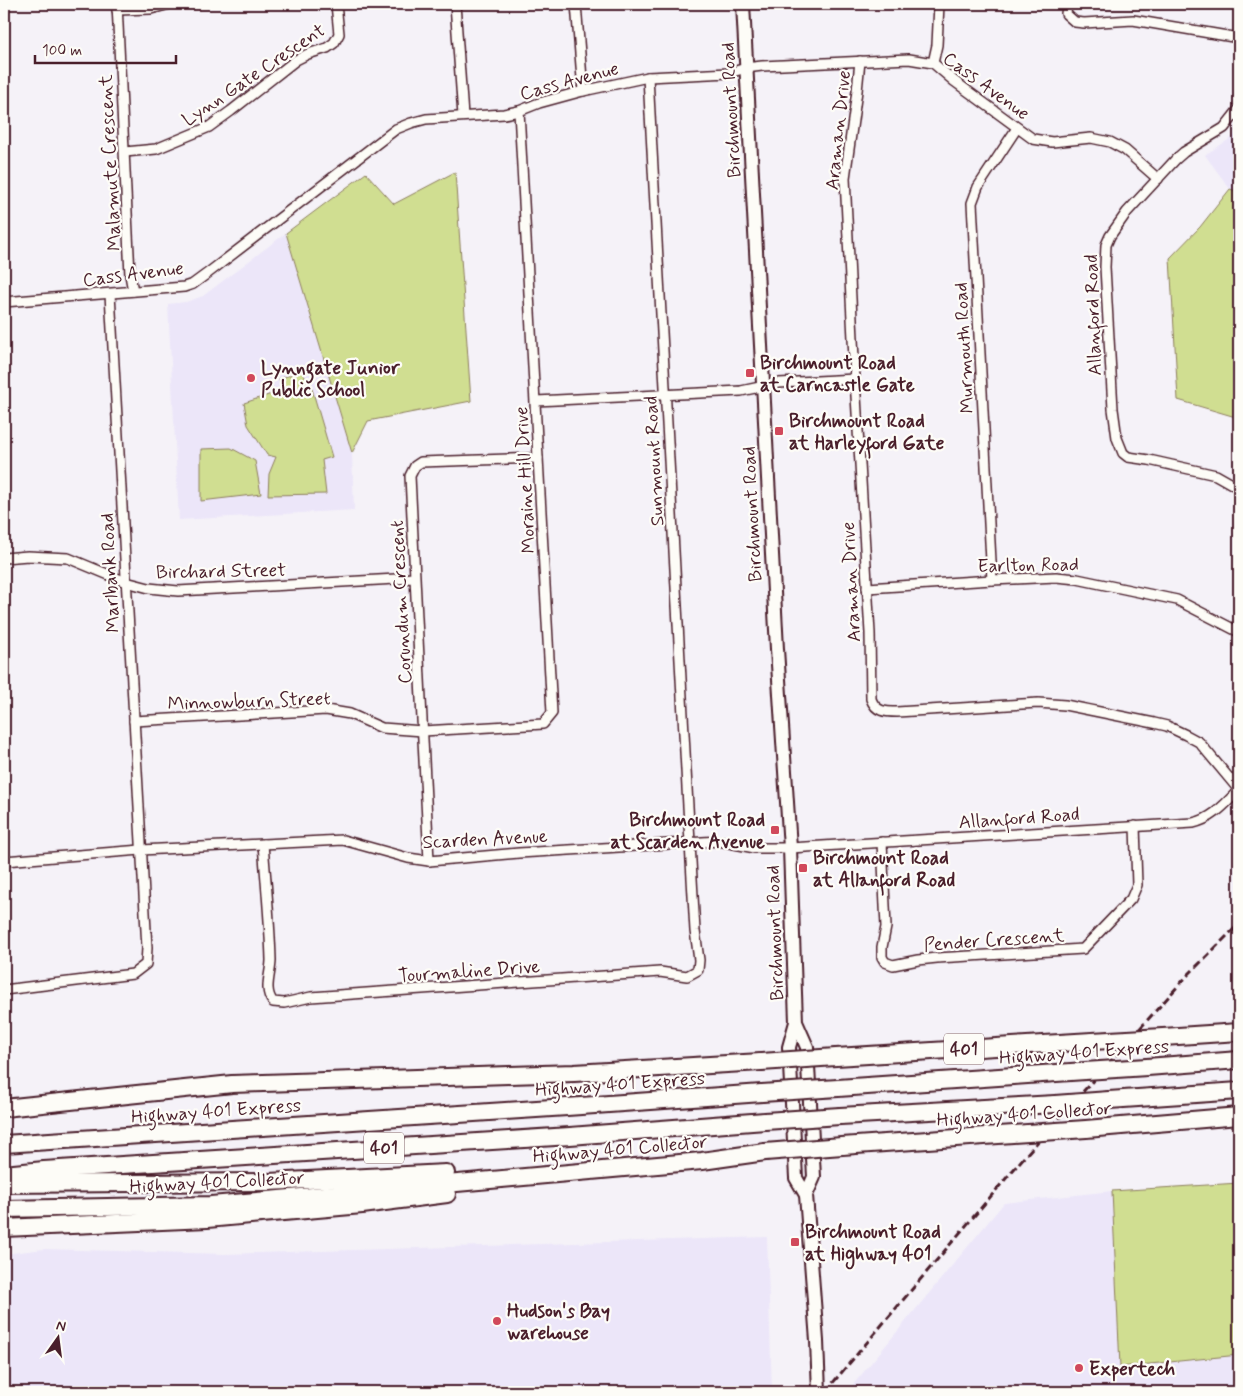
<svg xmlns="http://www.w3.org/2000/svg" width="1243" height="1396" font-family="Mynerve,sans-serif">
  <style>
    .built { fill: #ece6f9 }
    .green { fill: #d0de91; stroke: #8d7e5e }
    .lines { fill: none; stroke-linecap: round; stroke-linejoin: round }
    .street-casing { stroke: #4a1f2b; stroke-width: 12 }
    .secondary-casing { stroke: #4a1f2b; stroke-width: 16 }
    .highway-casing { stroke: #4a1f2b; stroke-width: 20 }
    .street { stroke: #fdfcf7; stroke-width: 9 }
    .secondary { stroke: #fdfcf7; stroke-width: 12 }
    .highway { stroke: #fdfcf7; stroke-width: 16 }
    .rail { stroke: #4a1f2b; stroke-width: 3; stroke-dasharray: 8 4; stroke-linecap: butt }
    .highway-bridge-casing { stroke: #4a1f2b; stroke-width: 20; stroke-linecap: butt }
    .highway-bridge { stroke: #fdfcf7; stroke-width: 16 }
    .poi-dot { fill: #d1495b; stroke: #fdfcf7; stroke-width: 2 }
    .labels { text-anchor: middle; stroke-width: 4.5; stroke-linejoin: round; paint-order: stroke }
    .shield { fill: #fdfcf7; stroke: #806168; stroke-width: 1 }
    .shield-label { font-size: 18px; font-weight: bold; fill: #4a1f2b }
    .street-label { font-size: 19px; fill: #4a1f2b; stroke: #fdfcf7 }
    .poi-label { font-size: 19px; font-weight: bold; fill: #4a1f2b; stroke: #fdfcf7; text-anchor: start }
  </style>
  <rect width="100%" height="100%" fill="#f5f2f8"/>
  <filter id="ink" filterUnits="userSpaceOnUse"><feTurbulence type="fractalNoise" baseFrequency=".02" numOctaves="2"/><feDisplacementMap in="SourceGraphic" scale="10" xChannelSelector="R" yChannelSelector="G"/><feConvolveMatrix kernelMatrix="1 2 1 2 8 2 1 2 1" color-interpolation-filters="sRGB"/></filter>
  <g filter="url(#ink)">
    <g class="built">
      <polygon points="1239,133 1239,192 1230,189 1205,155"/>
      <polygon points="286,233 352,453 354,510 179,520 168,304 186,302 203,296"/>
      <polygon points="1112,1191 1120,1367 1239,1355 1239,1392 847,1392 1004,1203"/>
      <polygon points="767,1237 772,1392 4,1392 4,1254 44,1249 226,1254"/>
    </g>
    <g class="green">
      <polygon points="455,172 471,401 368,421 352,453 286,233 366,173 394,204"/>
      <polygon points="1230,189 1239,192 1239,418 1178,400 1170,258 1200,227"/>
      <polygon points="301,371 307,380 306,383 310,382 332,457 322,460 326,494 268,495 269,474 276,457 267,455 248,425 244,403 284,390 279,379"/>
      <polygon points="231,448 255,461 261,494 201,501 201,449"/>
      <polygon points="1239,1183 1239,1355 1120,1367 1112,1191"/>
    </g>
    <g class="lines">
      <defs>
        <g id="street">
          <polyline points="117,4 130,275 133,291"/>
          <polyline points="455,4 463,116"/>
          <polyline points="576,4 583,91"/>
          <polyline points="1067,4 1066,14 1075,22 1084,23 1133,20 1239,38"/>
          <polyline points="117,10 151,9 170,4"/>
          <path d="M860,61l-3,30 -12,87 10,201 15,254 1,66c5,13 14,13 26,13l141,-9 27,2 89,18 13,3 19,9 13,7 40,48"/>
          <polyline points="933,63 937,45 939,4"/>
          <polyline points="1239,109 1224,128 1184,152 1176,159 1127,212 1110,236 1106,245 1105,267 1113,409 1117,438 1123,453 1128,457 1149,460 1216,475 1239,488"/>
          <polyline points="125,152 156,149 209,127 231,111 296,60 308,54 327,48 334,43 339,34 336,4"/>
          <polyline points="4,302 184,287 193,284 208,273 396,129 411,123 426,119 504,114 519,111 539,103 583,91 648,77 729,73 746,68 762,66 909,59 933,63 954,81 1033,139 1052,142 1091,138 1110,142 1125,150 1158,179"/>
          <polyline points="536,401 741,391 779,383 855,379"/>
          <polyline points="4,558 28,556 68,558 126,582 149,588 178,591 414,578"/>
          <polyline points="992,580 972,203 978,187 1017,128"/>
          <polyline points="867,588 992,580 1056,577 1077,579 1177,600 1239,632"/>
          <polyline points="134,721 326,710 350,714 382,728 423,731 543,724 552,713 519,111"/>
          <polyline points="882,842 886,927 882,947 882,957 885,962 893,965 918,960 937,958 1083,949 1131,899 1137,885 1135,826"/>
          <path d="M263,844c3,39 7,78 8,116 0,14 -8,30 2,42l11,1 27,-6 349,-25 27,4 11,-6 1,-10 -4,-29 -4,-70 -43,-784"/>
          <path d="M4,861l137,-11 202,-10 65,18 21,3 90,-8 200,-12 36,7h35l403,-25c20,-4 33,-20 46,-33"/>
          <polyline points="429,861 410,476 415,466 421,462 538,458"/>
          <polyline points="4,990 133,974 146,964 147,948 110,294"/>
        </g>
        <g id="secondary">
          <polyline points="743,4 777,649 790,848 796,1022 789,1047 796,1178 806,1195 817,1341 819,1392"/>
          <polyline points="796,1022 807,1047 814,1177 806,1195"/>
        </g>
        <g id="highway">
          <polyline points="1163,1037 1239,1032"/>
          <polyline points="836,1057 1092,1041"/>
          <polyline points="1147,1067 1239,1060"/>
          <polyline points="838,1088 1085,1071"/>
          <polyline points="1109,1100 1239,1091"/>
          <polyline points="4,1108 232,1084 574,1073 761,1062"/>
          <polyline points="840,1116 1055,1104"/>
          <polyline points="1086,1129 1239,1116"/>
          <polyline points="4,1144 567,1107 762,1093"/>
          <polyline points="842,1146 1028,1133"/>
          <polyline points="4,1174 44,1170 570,1136 765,1121"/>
          <polyline points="4,1184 268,1182 446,1173"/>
          <polyline points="4,1209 211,1205 702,1161 765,1152"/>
          <polyline points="4,1228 207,1219 362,1205 447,1194"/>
        </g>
      </defs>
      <use href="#street" class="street-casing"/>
      <use href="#secondary" class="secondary-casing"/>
      <use href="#highway" class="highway-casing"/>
      <use href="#street" class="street"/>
      <use href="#secondary" class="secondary"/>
      <use href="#highway" class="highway"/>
      <polyline class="rail" points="825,1392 1025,1156 1188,975 1239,924"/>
      <defs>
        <g id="highway-bridge">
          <polyline points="1092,1041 1163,1037"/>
          <polyline points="761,1062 836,1057"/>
          <polyline points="1085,1071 1147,1067"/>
          <polyline points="762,1093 838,1088"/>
          <polyline points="1055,1104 1109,1100"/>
          <polyline points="765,1121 840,1116"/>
          <polyline points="1028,1133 1086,1129"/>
          <polyline points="765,1152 842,1146"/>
        </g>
      </defs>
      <use href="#highway-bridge" class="highway-bridge-casing"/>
      <use href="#highway-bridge" class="highway-bridge"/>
    </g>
  </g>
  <g class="poi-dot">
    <rect x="745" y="368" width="10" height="10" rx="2.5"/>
    <circle cx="251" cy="378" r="5"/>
    <rect x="774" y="426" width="10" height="10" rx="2.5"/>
    <rect x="770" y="825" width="10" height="10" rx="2.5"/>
    <rect x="798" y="863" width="10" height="10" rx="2.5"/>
    <rect x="790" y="1237" width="10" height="10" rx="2.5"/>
    <circle cx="497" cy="1321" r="5"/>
    <circle cx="1079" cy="1368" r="5"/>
  </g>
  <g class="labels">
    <g class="shield">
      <rect x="944" y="1033.5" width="40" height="31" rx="4"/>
      <rect x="364" y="1132.5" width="40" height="31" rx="4"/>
    </g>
    <g class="shield-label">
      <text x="964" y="1055">401</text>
      <text x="384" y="1154">401</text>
    </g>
    <g class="street-label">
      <text transform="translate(253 74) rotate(-34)" y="7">Lynn Gate Crescent</text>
      <text transform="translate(569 80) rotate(-15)" y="7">Cass Avenue</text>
      <text transform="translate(987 85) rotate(36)" y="7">Cass Avenue</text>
      <text transform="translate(730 110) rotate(-93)" y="7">Birchmount Road</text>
      <text transform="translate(837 130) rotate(-84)" y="7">Araman Drive</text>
      <text transform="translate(109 163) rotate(-93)" y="7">Malamute Crescent</text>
      <text transform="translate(133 273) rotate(-7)" y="7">Cass Avenue</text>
      <text transform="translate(1092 315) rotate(-92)" y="7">Allanford Road</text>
      <text transform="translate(963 348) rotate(-93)" y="7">Murmouth Road</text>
      <text transform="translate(653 461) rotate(-93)" y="7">Sunmount Road</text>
      <text transform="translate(524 480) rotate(-93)" y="7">Moraine Hill Drive</text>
      <text transform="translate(751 514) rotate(-93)" y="7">Birchmount Road</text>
      <text transform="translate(1028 564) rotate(-1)" y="7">Earlton Road</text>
      <text transform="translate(221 570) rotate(-1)" y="7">Birchard Street</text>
      <text transform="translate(109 573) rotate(-93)" y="7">Marlbank Road</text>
      <text transform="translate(850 582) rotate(-93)" y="7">Araman Drive</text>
      <text transform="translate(400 602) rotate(-93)" y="7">Corundum Crescent</text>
      <text transform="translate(249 700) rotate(-2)" y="7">Minnowburn Street</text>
      <text transform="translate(1019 817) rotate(-4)" y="7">Allanford Road</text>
      <text transform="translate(485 838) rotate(-3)" y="7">Scarden Avenue</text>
      <text transform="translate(774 933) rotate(-92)" y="7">Birchmount Road</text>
      <text transform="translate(994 939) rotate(-4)" y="7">Pender Crescent</text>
      <text transform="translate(469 970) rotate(-4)" y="7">Tourmaline Drive</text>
      <text transform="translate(1084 1051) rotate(-4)" y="7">Highway 401 Express</text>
      <text transform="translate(620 1083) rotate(-4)" y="7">Highway 401 Express</text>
      <text transform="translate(216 1110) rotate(-4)" y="7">Highway 401 Express</text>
      <text transform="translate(1024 1113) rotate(-4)" y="7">Highway 401 Collector</text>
      <text transform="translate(620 1148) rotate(-5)" y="7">Highway 401 Collector</text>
      <text transform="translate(217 1181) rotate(-3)" y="7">Highway 401 Collector</text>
    </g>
    <g class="poi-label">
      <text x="760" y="369">Birchmount Road<tspan x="760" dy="22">at Carncastle Gate</tspan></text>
      <text x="261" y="374">Lynngate Junior<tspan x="261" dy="22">Public School</tspan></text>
      <text x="789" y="427">Birchmount Road<tspan x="789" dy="22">at Harleyford Gate</tspan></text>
      <text x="765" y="826" text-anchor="end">Birchmount Road<tspan x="765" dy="22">at Scarden Avenue</tspan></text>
      <text x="813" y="864">Birchmount Road<tspan x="813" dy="22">at Allanford Road</tspan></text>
      <text x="805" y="1238">Birchmount Road<tspan x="805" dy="22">at Highway 401</tspan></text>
      <text x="507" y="1317">Hudson's Bay<tspan x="507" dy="22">warehouse</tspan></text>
      <text x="1089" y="1375">Expertech</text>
    </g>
  </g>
  <rect width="1243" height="1396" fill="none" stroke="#fdfcf7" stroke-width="20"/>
  <rect x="10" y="10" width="1223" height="1376" fill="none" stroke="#4a1f2b" stroke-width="2" filter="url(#ink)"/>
  <g transform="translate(58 1338) rotate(14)" stroke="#fdfcf7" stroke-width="4" paint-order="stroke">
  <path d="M0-4L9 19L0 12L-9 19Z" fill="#4a1f2b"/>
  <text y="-8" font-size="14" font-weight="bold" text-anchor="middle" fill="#4a1f2b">N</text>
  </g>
  <path d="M35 55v8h141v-8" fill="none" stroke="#4a1f2b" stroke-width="2.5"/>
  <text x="42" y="55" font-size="15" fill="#4a1f2b" stroke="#fdfcf7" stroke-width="4" paint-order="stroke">100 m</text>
</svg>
